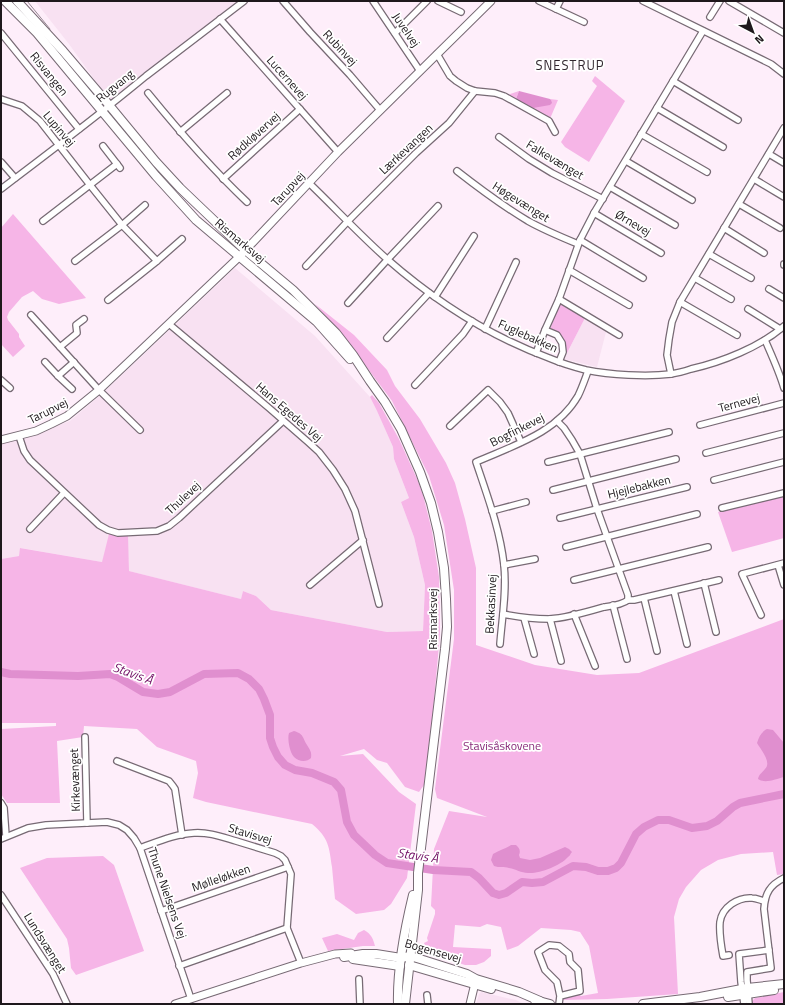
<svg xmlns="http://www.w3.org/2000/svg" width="785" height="1005" font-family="'Titillium Web',sans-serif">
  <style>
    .built { fill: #f8e1f2 }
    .green { fill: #f6b5e7 }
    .water { fill: #e08fcf }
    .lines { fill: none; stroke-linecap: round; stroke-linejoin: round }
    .river { stroke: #e08fcf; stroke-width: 8 }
    .minor-casing { stroke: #776a74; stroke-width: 8 }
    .tertiary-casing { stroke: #776a74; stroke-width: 9 }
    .secondary-casing { stroke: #776a74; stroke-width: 10 }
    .minor { stroke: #fff; stroke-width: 5.5 }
    .tertiary { stroke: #fff; stroke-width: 7 }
    .secondary { stroke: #fff; stroke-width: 8 }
    .tram { stroke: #968a93; stroke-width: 1 }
    .labels { text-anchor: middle; stroke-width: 3.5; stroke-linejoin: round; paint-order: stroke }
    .street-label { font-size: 12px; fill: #1e181c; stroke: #fff }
    .park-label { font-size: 12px; fill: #892b7a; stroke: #fff }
    .neighbourhood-label { font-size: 13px; letter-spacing: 1px; fill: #31262e; stroke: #fff }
    .water-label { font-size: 13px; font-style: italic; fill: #710f64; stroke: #fff }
  </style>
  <rect width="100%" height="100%" fill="#feeefa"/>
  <g class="built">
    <polygon points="35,1 238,1 109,100 69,44"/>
    <polygon points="235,268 315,336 370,397 377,411 393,447 394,459 409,498 401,502 414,537 425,585 423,631 387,632 271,610 256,596 243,591 241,599 129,571 127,536 102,562 21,548 19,556 1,559 1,443 37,433 70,421 104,392"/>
    <polygon points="585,318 606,331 606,332 597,367 564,359"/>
    <polygon points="481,992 516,1000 524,1004 476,1004 479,994"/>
  </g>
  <g class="green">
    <polygon points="595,76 625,101 589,162 565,147 561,142 597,86 592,81"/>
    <polygon points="519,91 516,99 551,100 550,99 558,100 549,121 504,96"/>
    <polygon points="13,214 86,298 59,304 42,299 33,291 22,297 9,312 7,317 8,320 19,334 19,337 25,346 13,357 1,344 1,228"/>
    <polygon points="315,304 354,335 387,370 395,386 420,419 446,463 455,483 465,519 476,568 476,645 535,665 597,675 639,673 784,619 784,874 777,875 773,852 741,854 718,860 701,870 686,887 679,899 674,917 678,994 607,999 563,1000 563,997 578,994 581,996 598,993 589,946 580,932 571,930 541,928 518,946 507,950 501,927 487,924 480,927 455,925 453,947 491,949 491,956 484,962 476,965 465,965 434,955 427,950 424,943 428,941 427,938 435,914 435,910 431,906 434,849 449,811 487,817 437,798 435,789 454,639 454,590 444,525 429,476 392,401 347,341"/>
    <path d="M560,304l25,14 -18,35c-2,-13 -4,-19 -17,-24z"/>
    <path d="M372,395l7,8 20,36 19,42 5,14 9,36 7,46 1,57 -8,88 -8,63 -5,7 -14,-5 -18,-24 -10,-3 -13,-11 -24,7 23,-2 36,38 17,12 -9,74 -16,26 -7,6 -28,4 -21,-15c-1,-11 -2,-21 -3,-32 -3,-20 -3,-29 -20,-43l-106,-22 -13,-4 5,-25 -2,-12 -39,-14 -20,-18 -53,-3 -1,11 -26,4 3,62h-53l-6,-9v-65l55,-3v-3h-55v-164l18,-3 1,-8 82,14 7,-28 19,2 1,35 112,28 2,-8 13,5 15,14 116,22 36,-1 2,-46 -11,-48 -13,-35 8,-4 -15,-39 -1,-12 -16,-36 -7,-14z"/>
    <polygon points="784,496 784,538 732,552 718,512"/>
    <polygon points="103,856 114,865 144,951 76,975 71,968 69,948 67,939 20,868 47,858"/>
    <path d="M364,930c7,4 9,8 11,16h-12l-35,5 -6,-13 15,-4 17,6 4,-7z"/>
    <polygon points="784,992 784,1004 752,1004 751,1002 755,998"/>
  </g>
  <g class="water">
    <polygon points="519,91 550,99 551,100 552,103 550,105 533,108 516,99"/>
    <path d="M767,729l6,1 11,13v34c-8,2 -19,7 -26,2 1,-5 4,-6 7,-10 7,-7 -4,-19 -8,-26 2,-6 4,-11 10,-14z"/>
    <path d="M294,731c10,3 8,6 13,14 3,5 5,7 4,13 -4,4 -12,4 -17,-1 -4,-4 -7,-18 -5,-24z"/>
    <path d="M511,845h5c3,3 5,5 3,10l1,3 10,2 10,-2 25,-11 4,2 3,3c-2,2 -2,4 -4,5 -8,9 -29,17 -40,16 -7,0 -12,-4 -19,-5 -5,-2 -10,0 -15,-2l-3,-6 2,-6c6,-4 12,-5 18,-9z"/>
  </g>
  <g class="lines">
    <polyline class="river" points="1,672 10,674 78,676 110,674 118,677 143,692 158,694 170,692 204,674 238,673 249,679 259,689 264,699 270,715 270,738 273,747 278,757 285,765 295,770 312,773 334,782 341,790 347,822 354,835 375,855 387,863 433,870 471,872 479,878 493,893 499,895 506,893 522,882 532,883 543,882 573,866 586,867 598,871 608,871 616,868 621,863 636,834 644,827 658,820 669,820 692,828 707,826 717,821 733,807 740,803 784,794"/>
    <defs>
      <g id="minor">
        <polyline points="283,1 310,32 350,75 380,110"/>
        <polyline points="373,1 420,71"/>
        <polyline points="438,1 461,12"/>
        <polyline points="539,1 584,22"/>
        <polyline points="643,1 771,64 784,74"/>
        <polyline points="729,1 784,33"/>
        <polyline points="556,9 560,1"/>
        <polyline points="710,17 720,1"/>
        <polyline points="220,19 338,152"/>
        <polyline points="1,33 79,129"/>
        <polyline points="395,33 427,1"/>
        <polyline points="437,54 450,76 456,81 467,88 475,91 495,93 504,96 549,121 555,132"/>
        <polyline points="673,81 738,120"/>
        <path d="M148,93c31,38 63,75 99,109"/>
        <polyline points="1,99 22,106 40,121 90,185 122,225 157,261"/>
        <polyline points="657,108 723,147"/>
        <polyline points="180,132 227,93"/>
        <polyline points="641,134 707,172"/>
        <polyline points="499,137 529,159 552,173 603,199"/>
        <polyline points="103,146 120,168"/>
        <polyline points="769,154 784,163"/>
        <polyline points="626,161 692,200"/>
        <polyline points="1,162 15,178"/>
        <path d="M457,171c23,18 46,35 71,50 16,9 33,16 50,23"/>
        <polyline points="223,179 300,109"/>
        <polyline points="754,179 784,197"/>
        <path d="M309,183c26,25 51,52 78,76 48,42 102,77 162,99 12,5 25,9 37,12 24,5 61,7 85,4 7,-1 14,-3 20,-5 31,-7 69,-22 93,-43"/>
        <polyline points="610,187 675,225"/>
        <path d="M1,189c49,-37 98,-74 145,-113l98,-75"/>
        <polyline points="739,204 780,228"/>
        <polyline points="594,213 661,253"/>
        <polyline points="43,221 117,164"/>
        <polyline points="724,228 764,253"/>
        <polyline points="580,240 643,278"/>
        <polyline points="709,254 751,278"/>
        <polyline points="75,261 122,225 145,205"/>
        <polyline points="784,264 784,265"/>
        <polyline points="306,266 348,221 416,153 449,123 475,91"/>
        <polyline points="569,270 629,305"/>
        <polyline points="695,278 731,299"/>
        <polyline points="769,289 784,298"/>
        <polyline points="435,297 474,236"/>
        <polyline points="559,299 619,335"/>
        <polyline points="108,300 157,261 182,239"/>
        <polyline points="680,302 737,335"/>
        <polyline points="348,303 388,259 438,206"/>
        <polyline points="748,309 780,329"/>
        <polyline points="31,315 99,390 140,430"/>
        <polyline points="169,324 269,408 308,442 319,452 333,470 345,489 355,511 379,604"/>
        <polyline points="485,329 516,262"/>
        <polyline points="545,330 557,335 562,343 563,352 559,362"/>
        <polyline points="387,338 429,293"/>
        <path d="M765,340c7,16 14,31 19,48"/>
        <polyline points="60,347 77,333 76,325 84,319"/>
        <polyline points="536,353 545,330 559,299 580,240 594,213 703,31"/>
        <polyline points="45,362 58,376 74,362"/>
        <polyline points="671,374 667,355 669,339 672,322 680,302 784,128"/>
        <polyline points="58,376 72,389"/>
        <polyline points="1,380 10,388"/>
        <polyline points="415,385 463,334 472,321"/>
        <polyline points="700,425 784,403"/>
        <polyline points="450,426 488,390 500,402 508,413 521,442"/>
        <polyline points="19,436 24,451 30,460 99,525 108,530 118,533 157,531 169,526 179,518 283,421"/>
        <polyline points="706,453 784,433"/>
        <polyline points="548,462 669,432"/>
        <polyline points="714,480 784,462"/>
        <polyline points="553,490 676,459"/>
        <polyline points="722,508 784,493"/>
        <polyline points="492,511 526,502"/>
        <polyline points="560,518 687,487"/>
        <polyline points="30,529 64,493"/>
        <polyline points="566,547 697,514"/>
        <polyline points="504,565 535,559"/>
        <polyline points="778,565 784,585"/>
        <polyline points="574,580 708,547"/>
        <polyline points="704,583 716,632"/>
        <polyline points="310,585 363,540"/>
        <polyline points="674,591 687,644"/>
        <polyline points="644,598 657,651"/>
        <polyline points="628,600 634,600 719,580"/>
        <polyline points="613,605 627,659"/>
        <path d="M503,614c15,3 31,5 46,5 18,-1 38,-7 55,-12 7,-1 18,-2 24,-7v-5l-31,-86 -17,-55 -8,-14 -8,-12 -7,-7"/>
        <polyline points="574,614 595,666"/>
        <polyline points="761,615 742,574 784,563"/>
        <polyline points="524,618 534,654"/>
        <polyline points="550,619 561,661"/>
        <path d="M500,644c2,-26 7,-53 4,-79 -4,-36 -17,-70 -28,-103 36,-16 81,-29 102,-66 4,-8 7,-17 10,-25"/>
        <polyline points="85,737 87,823"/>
        <polyline points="117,761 169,781 173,786 175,789 182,835"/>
        <polyline points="1,803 4,808 6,836"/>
        <polyline points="1,839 28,828 46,825 107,822 119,825 127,830 134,838 140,848 191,999"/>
        <path d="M140,848c17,-6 35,-14 54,-15 15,-1 28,4 42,8 13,4 26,8 39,12l6,3 4,4 6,14 -4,54 14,35"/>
        <polyline points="1,895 53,974 67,1004"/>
        <polyline points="161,911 288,867"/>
        <path d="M729,955l-6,1c-2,-11 -4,-23 -3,-34 2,-15 18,-25 32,-24 4,0 8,2 12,3"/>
        <polyline points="179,966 287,928"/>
        <polyline points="359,979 360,1004"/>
        <polyline points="427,995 428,1004"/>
        <polyline points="559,1004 560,996 557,982 545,970 538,952 549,945 559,946 569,954 570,962 578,970 580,991 560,996"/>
        <polyline points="744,1004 741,982 739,954 769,950"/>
        <path d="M749,1004l-2,-24v-8l24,-4 -7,-59c1,-16 6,-24 20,-31"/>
      </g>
      <g id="tertiary">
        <polyline points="1,440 36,431 51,424 67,416 99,390 239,257 338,152 491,1"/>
        <polyline points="175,1004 301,963 335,954 351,953"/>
        <polyline points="470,1004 476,979"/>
      </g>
      <g id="secondary">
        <polyline points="5,1 37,33 156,176 196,220 317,322 350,359"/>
        <polyline points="17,1 63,51 104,99 156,162 180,188 245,250 293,290 336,333 353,355 370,381 385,402 401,429 420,472 431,503 438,532 444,568 446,599 447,627 445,649 418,873 418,890 405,1004"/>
        <polyline points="344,957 363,954 376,954 401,958 410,956 420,959 467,974 476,979 519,992 540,1001"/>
        <polyline points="353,959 400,966"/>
        <polyline points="409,965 491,989"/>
        <polyline points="728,997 774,990"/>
        <polyline points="535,1000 550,1004"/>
        <path d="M398,1004c-1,-34 7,-76 15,-109"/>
        <polyline points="643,1004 700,997 747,988 784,984"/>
      </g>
    </defs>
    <use href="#minor" class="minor-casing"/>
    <use href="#tertiary" class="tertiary-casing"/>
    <use href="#secondary" class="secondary-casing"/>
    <use href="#minor" class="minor"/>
    <use href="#tertiary" class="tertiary"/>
    <use href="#secondary" class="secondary"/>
    <polyline class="tram" points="27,1 50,29"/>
  </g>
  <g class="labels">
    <g class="street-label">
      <text transform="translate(406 30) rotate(56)" y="4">Juvelvej</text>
      <text transform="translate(340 48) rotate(47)" y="4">Rubinvej</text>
      <text transform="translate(49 74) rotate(51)" y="4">Risvangen</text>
      <text transform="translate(287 78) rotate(48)" y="4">Lucernevej</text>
      <text transform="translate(115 86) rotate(-39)" y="4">Rugvang</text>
      <text transform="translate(59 129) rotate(50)" y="4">Lupinvej</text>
      <text transform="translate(254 136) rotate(-42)" y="4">Rødkløvervej</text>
      <text transform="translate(406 149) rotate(-43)" y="4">Lærkevangen</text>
      <text transform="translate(555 160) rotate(31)" y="4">Falkevænget</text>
      <text transform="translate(288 189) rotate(-47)" y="4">Tarupvej</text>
      <text transform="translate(521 202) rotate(32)" y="4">Høgevænget</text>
      <text transform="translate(633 223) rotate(31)" y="4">Ørnevej</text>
      <text transform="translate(240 241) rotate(40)" y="4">Rismarksvej</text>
      <text transform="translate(528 336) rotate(24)" y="4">Fuglebakken</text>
      <text transform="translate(739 403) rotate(-15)" y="4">Ternevej</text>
      <text transform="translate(48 411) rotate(-27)" y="4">Tarupvej</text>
      <text transform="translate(289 412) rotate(41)" y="4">Hans Egedes Vej</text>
      <text transform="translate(517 430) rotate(-27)" y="4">Bogfinkevej</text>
      <text transform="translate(639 487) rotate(-14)" y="4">Hjejlebakken</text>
      <text transform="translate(183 498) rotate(-43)" y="4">Thulevej</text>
      <text transform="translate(491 604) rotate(-87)" y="4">Bekkasinvej</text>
      <text transform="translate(433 619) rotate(-90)" y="4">Rismarksvej</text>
      <text transform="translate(75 780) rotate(-92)" y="4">Kirkevænget</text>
      <text transform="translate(250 834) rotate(17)" y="4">Stavisvej</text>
      <text transform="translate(221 878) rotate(-19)" y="4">Mølleløkken</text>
      <text transform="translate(167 893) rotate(71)" y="4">Thune Nielsens Vej</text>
      <text transform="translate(45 943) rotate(58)" y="4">Lundsvænget</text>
      <text transform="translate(433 951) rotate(16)" y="4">Bogensevej</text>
    </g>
    <g class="park-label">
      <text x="502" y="750">Stavisåskovene</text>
    </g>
    <g class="neighbourhood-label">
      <text x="570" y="70">SNESTRUP</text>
    </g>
    <g class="water-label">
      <text transform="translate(133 673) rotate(20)" y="5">Stavis Å</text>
      <text transform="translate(418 855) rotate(8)" y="5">Stavis Å</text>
    </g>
  </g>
  <rect width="785" height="1005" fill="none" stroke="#1e181c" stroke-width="4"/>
  <g transform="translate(753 32) rotate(139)" stroke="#ffffff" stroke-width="3" paint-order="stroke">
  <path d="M0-3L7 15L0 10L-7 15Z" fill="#1e181c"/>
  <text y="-6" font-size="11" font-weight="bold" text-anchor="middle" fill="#1e181c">N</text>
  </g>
</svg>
